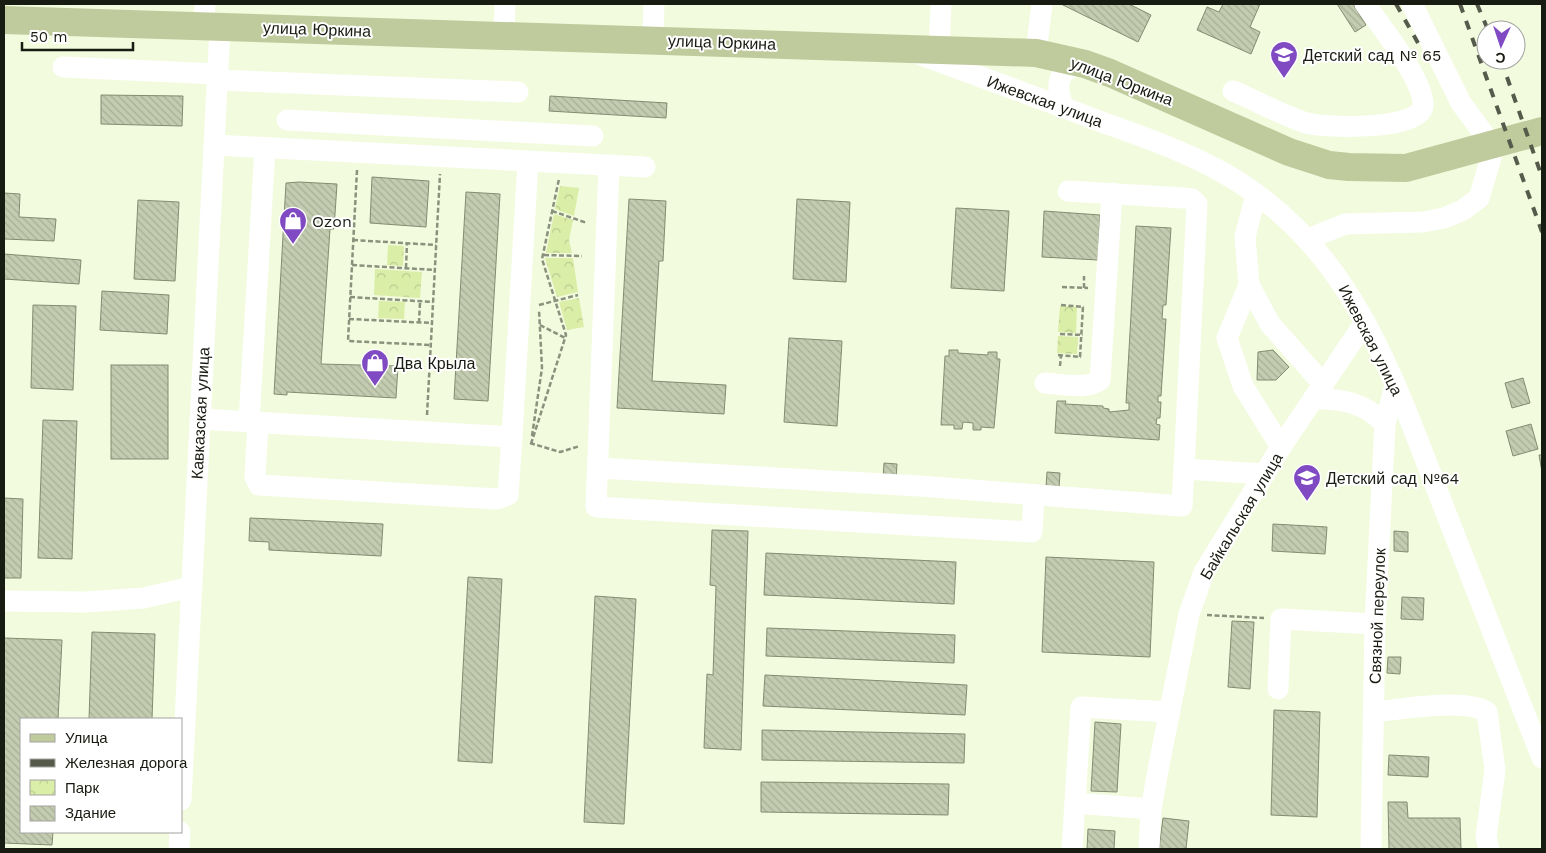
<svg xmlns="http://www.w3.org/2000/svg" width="1546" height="853" font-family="'Work Sans',sans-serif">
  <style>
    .park { fill: url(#park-crowns) }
    .building { fill: url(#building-back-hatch); stroke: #838b71 }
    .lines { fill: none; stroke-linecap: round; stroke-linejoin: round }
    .path { stroke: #8a917d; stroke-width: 2.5; stroke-dasharray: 5 2.5; stroke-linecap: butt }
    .minor { stroke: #fff; stroke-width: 21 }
    .major { stroke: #bfcb9c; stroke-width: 28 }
    .rail { stroke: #565a4b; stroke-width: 4; stroke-dasharray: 9 9; stroke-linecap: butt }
    .labels { text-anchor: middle; stroke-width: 4; stroke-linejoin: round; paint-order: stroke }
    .street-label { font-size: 16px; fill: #181b11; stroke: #fff }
    .poi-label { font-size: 16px; fill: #181b11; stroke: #fff; text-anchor: start }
  </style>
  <defs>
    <pattern id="park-crowns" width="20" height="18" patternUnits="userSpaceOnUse" patternTransform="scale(1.25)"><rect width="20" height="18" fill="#daeea8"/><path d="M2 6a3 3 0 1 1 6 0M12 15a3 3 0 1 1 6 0" fill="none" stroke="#bacc90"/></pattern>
    <pattern id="building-back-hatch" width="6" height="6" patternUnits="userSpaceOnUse" patternTransform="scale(1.25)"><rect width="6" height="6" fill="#c3ccb0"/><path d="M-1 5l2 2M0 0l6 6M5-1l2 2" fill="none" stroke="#a7af96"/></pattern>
  </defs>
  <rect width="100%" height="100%" fill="#f2fbde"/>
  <g class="park">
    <polygon points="560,186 579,188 574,216 555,209"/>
    <polygon points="554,214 573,220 569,240 572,253 546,253"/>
    <polygon points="388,245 404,246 403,266 387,265"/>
    <polygon points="545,258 573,258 578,292 557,297"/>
    <polygon points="375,269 422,272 420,298 374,295"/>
    <polygon points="579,298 584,327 567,330 559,302"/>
    <polygon points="379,301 405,302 404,319 378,318"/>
    <polygon points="1060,306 1077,307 1076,333 1058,332"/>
    <polygon points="1058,336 1078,337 1077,354 1057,353"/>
  </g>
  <g class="building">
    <polygon points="1061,4 1129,4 1151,15 1138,42"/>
    <polygon points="1223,4 1260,4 1250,27 1260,32 1251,54 1197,30 1207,7 1219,12"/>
    <polygon points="1337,4 1353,4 1366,25 1355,32"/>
    <polygon points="101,95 183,96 182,126 101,124"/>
    <polygon points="550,96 667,103 666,118 549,111"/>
    <polygon points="372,177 429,181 426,227 370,223"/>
    <polygon points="299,182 337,184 334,229 330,229 321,364 398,366 396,398 287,392 287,395 274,394 286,183"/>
    <polygon points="466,192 500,194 488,401 454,399"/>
    <polygon points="4,193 20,194 19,217 56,219 54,241 4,239"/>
    <polygon points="629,199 666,201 663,261 659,261 652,381 726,385 724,414 617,408"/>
    <polygon points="797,199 850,202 846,282 793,279"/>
    <polygon points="138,200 179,202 175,281 134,279"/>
    <polygon points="956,208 1009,211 1004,291 951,288"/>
    <polygon points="1044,211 1100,215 1098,260 1042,257"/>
    <polygon points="1136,226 1171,228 1166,305 1163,305 1162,319 1166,319 1161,396 1158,396 1158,402 1161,402 1160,418 1157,418 1156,424 1160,425 1159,440 1055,433 1057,401 1066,401 1065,404 1103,406 1103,408 1109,409 1109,412 1129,410 1129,403 1126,403"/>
    <polygon points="4,254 81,260 79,284 4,279"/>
    <polygon points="102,291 169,295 167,334 100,330"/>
    <polygon points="33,305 76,306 73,390 31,388"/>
    <polygon points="789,338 842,341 837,426 784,422"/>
    <polygon points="949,350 958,350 958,353 988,355 988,352 997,352 997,359 1000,359 994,428 981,427 981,430 973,430 973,423 963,422 962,429 954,429 954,425 941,425 945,356 949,356"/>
    <polygon points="1273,350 1289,367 1276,380 1257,380 1258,352"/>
    <rect x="111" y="365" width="57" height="94"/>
    <polygon points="1523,378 1530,403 1512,408 1505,383"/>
    <polygon points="43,420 77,421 72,559 38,558"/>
    <polygon points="1531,424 1538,449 1513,456 1506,431"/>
    <polygon points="1539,455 1542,455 1542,472"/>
    <polygon points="884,463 897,464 896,479 883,478"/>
    <polygon points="1047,472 1060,473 1059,488 1046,487"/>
    <polygon points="4,498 23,499 21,578 4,578"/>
    <polygon points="250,518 383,524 381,556 269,550 269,542 249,541"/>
    <polygon points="1273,524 1327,527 1325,554 1272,551"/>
    <polygon points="712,530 748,531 741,750 704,748 707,674 713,675 716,586 710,585"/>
    <polygon points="1394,531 1408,532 1408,552 1394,551"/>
    <polygon points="766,553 956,562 954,604 764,595"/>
    <polygon points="1046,557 1154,562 1150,657 1042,652"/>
    <polygon points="468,577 502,579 492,763 458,761"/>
    <polygon points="595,596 636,599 624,824 584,822"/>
    <polygon points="1402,597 1424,598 1423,620 1401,619"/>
    <polygon points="1232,621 1254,622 1250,689 1228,687"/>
    <polygon points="767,628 955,635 954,663 766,656"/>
    <polygon points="92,632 155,634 152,719 89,719"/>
    <polygon points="4,638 62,640 58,719 21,719 21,832 53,832 52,845 4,843"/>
    <polygon points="1388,657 1401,657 1400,674 1387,673"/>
    <polygon points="765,675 967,685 965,715 763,706"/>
    <polygon points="1274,710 1320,712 1317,817 1271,815"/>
    <polygon points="1095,722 1121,724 1117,792 1091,791"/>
    <polygon points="762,730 965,734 964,763 762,760"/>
    <polygon points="1389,755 1429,757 1428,777 1388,775"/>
    <polygon points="761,782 949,784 948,815 761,812"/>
    <polygon points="1388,802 1407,802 1408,818 1460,818 1461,849 1389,849"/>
    <polygon points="1163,818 1189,821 1186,849 1159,849"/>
    <polygon points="1088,829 1115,831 1114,849 1087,849"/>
  </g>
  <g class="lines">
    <g class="path">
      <polyline points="357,170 348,341 430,345"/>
      <polyline points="552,211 587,223"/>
      <polyline points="353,240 436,245"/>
      <polyline points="544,255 582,256"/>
      <polyline points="352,265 435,270"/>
      <polyline points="406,268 407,243"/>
      <polyline points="1062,287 1088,288"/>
      <polyline points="1084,288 1084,276"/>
      <polyline points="350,297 433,302"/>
      <polyline points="539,305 578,295"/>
      <polyline points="1061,305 1084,307"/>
      <polyline points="349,319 432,323"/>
      <polyline points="419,323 420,302"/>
      <polyline points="540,325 565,338"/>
      <polyline points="1060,334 1083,335"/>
      <polyline points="1058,355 1081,357"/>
      <polyline points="1080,357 1083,306"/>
      <polyline points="1060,366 1061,355"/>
      <polyline points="427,415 440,174"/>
      <polyline points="532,436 542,368 539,310"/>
      <polyline points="530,443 560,452 580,446"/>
      <polyline points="531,444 566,335 542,259 559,179"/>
      <polyline points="1207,615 1264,618"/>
    </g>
    <g class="minor">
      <polyline points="204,26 205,4"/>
      <polyline points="504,35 505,4"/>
      <polyline points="653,39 654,4"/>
      <polyline points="939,49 941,4"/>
      <polyline points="1036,53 1042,4"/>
      <path d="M918,54c60,22 121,44 181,67 41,15 83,29 121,50 134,73 174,210 226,342 32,82 64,163 96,245"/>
      <polyline points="63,67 218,74"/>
      <polyline points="218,80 518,92"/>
      <path d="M1233,91c24,10 49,24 73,32 19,5 116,8 117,-18 1,-25 -43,-80 -58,-101"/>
      <path d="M1064,108c-10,-24 -7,-40 21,-44"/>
      <polyline points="287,120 593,136"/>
      <polyline points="214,145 645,167"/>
      <polyline points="609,166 596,507 1032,532 1034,495"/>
      <polyline points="1068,191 1184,198 1192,199 1197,204 1184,469 1265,474"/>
      <polyline points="1256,194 1245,237 1249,285 1227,338 1243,386 1281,447"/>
      <polyline points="1308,239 1345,224 1423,222 1444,218 1463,210 1479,198 1491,158 1486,137 1461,103 1412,4"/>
      <polyline points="1249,285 1270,324 1323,384"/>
      <path d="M1045,383c16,1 43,7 55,-3l12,-187"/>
      <path d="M1313,399c29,-1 52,4 72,25"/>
      <polyline points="200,419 512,437 528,161"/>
      <polyline points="249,422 265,148"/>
      <polyline points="258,422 255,477 259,485 497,499 508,495 512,437"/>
      <polyline points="598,468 920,486 1182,506 1184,469"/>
      <polyline points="4,601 86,602 144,598 191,587"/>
      <polyline points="1278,689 1281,619 1375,624"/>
      <path d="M1374,712c27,-3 91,-14 113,0l8,58 -9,67 3,12"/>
      <polyline points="181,800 220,27"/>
      <polyline points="1075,803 1151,809"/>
      <polyline points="179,849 180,832"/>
      <polyline points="1072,849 1081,707 1170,712"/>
      <polyline points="1149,849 1151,809 1159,765 1189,614 1204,572 1281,447 1365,322"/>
      <polyline points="1371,849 1375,624 1385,424 1395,385"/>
    </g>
    <polyline class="major" points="4,20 1036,53 1085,64 1110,73 1289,152 1329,165 1349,167 1406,168 1542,131"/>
    <g class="rail">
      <polyline points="1396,4 1418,43"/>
      <polyline points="1460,4 1542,232"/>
      <polyline points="1477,4 1488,30"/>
      <polyline points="1501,60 1542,177"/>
    </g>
  </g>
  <defs>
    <symbol id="school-pin" viewBox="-11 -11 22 30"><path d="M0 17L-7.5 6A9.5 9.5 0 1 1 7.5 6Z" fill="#804bc2" stroke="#fff"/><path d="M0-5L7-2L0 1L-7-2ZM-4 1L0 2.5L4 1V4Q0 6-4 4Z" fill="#fff"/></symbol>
    <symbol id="shop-pin" viewBox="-11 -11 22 30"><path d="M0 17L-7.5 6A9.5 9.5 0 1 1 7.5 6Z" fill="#804bc2" stroke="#fff"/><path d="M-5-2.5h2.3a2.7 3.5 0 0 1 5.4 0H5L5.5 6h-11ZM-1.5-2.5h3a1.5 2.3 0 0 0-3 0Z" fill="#fff"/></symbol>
  </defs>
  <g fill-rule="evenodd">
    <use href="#school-pin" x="1268" y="39" width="32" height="43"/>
    <use href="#shop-pin" x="277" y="205" width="32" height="43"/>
    <use href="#shop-pin" x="359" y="347" width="32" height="43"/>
    <use href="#school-pin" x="1291" y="462" width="32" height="43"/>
  </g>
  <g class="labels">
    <g class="street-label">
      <text transform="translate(317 29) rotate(2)" y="6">улица Юркина</text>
      <text transform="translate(722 42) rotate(2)" y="6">улица Юркина</text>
      <text transform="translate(1122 81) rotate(21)" y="6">улица Юркина</text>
      <text transform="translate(1045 101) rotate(20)" y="6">Ижевская улица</text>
      <text transform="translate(1371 340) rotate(63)" y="6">Ижевская улица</text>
      <text transform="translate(200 413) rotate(-87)" y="6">Кавказская улица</text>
      <text transform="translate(1241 516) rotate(-59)" y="6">Байкальская улица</text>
      <text transform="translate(1377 616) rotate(-88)" y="6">Связной переулок</text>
    </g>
    <g class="poi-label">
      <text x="1303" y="61">Детский сад № 65</text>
      <text x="312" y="227">Ozon</text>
      <text x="394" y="369">Два Крыла</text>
      <text x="1326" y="484">Детский сад №64</text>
    </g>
  </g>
  <rect width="1546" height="853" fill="none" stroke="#181b11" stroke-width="10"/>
  <rect x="20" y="718" width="162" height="115" fill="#ffffff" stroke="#a3a4a0"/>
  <rect x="30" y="734" width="25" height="8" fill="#bfcb9c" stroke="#a3a4a0"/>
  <text x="65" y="743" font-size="15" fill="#181b11">Улица</text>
  <rect x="30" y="759" width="25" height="8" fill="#565a4b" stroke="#a3a4a0"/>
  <text x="65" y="768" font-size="15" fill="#181b11">Железная дорога</text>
  <rect x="30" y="780" width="25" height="15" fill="url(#park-crowns)" stroke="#a3a4a0"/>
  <text x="65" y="793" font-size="15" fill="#181b11">Парк</text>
  <rect x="30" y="806" width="25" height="15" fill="url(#building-back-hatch)" stroke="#a3a4a0"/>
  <text x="65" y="818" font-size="15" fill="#181b11">Здание</text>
  <g transform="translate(1501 45) rotate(183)"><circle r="24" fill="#ffffff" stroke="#a3a4a0"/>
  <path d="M0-4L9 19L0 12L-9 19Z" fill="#804bc2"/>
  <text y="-8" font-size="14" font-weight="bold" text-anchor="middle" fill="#181b11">С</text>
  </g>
  <path d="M22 42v8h111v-8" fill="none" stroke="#181b11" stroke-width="2.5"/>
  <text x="30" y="42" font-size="15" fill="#181b11" stroke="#ffffff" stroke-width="4" paint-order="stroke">50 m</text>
</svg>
